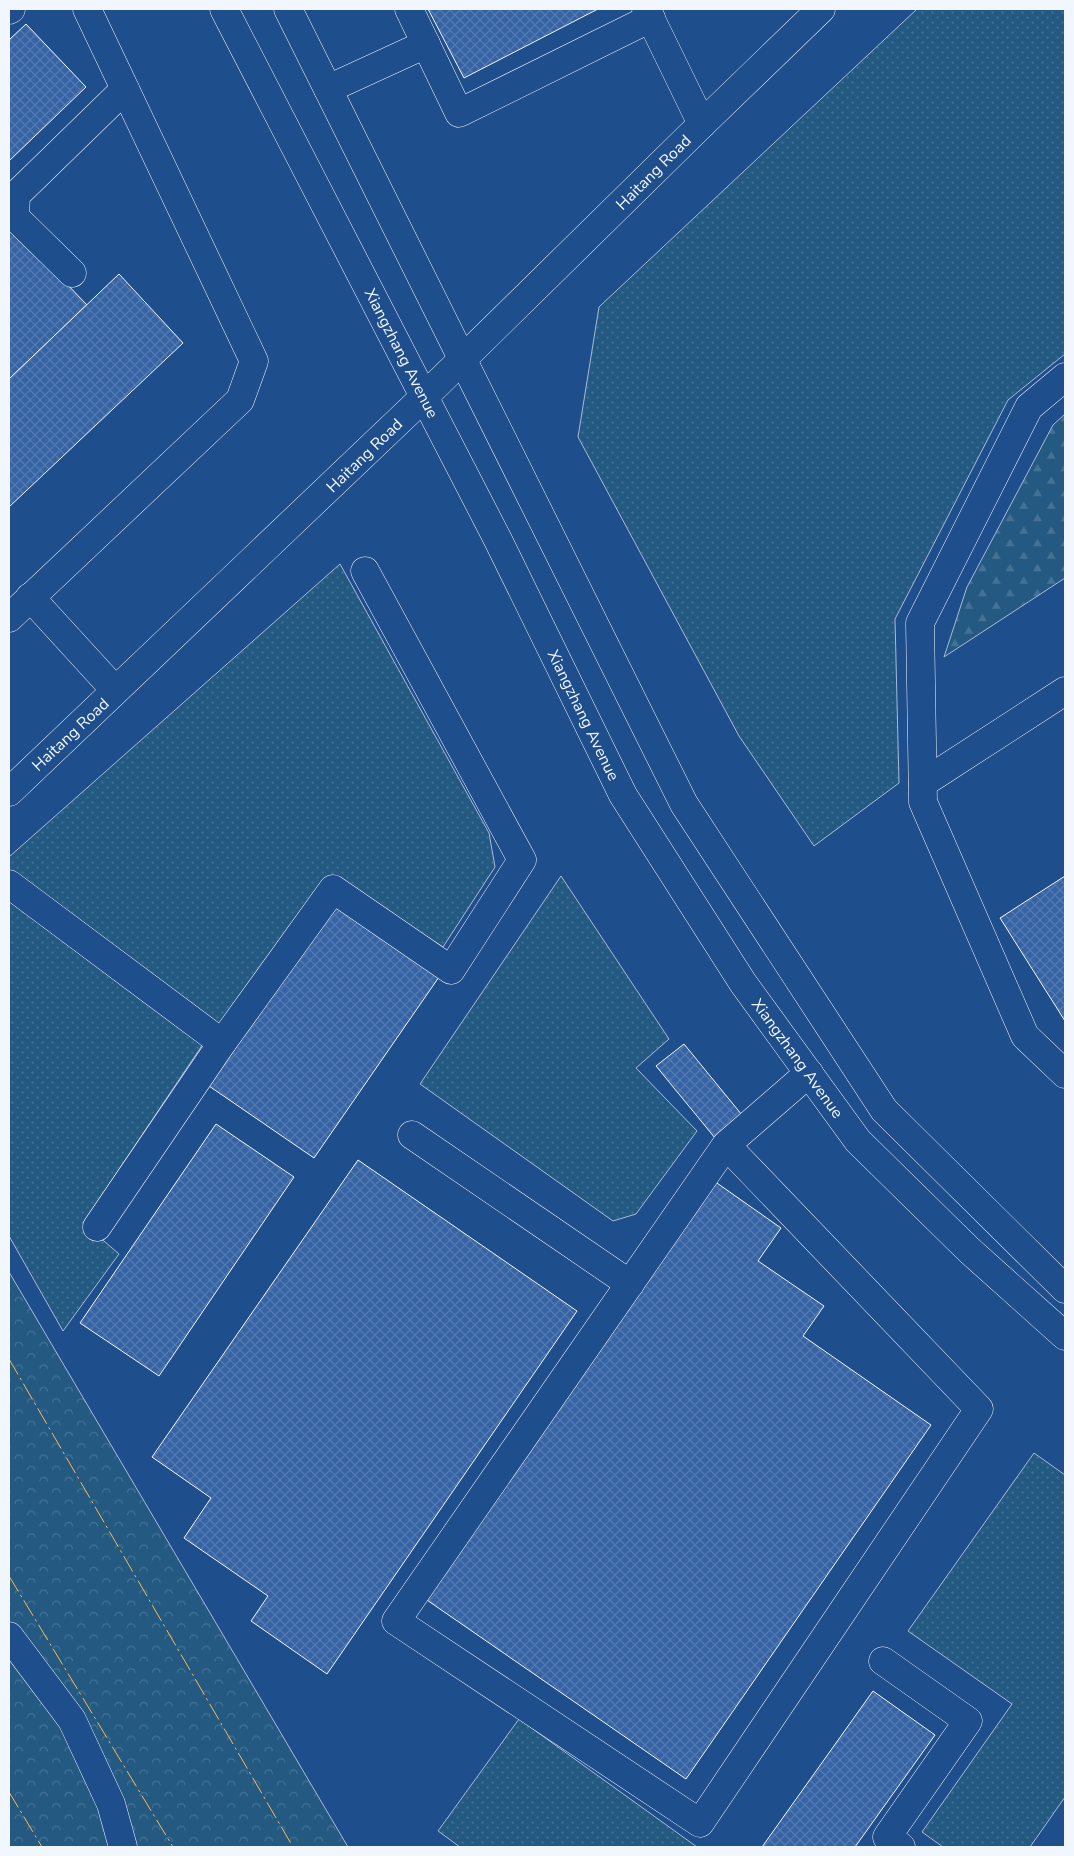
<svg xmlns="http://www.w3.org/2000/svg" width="1074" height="1856" font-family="'Nunito Sans',sans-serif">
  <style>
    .grass { fill: url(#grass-dots); stroke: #a8bbd7 }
    .forest { fill: url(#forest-firs); stroke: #a8bbd7 }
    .park { fill: url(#park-crowns); stroke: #a8bbd7 }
    .building { fill: url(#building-cross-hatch); stroke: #f2f6ff }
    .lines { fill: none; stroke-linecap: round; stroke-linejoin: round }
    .minor-casing { stroke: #f2f6ff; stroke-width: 29 }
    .major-casing { stroke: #f2f6ff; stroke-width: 29 }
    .minor { stroke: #1f4e8c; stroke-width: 28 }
    .major { stroke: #1f4e8c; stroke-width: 28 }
    .power { stroke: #ffb74d; stroke-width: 1; stroke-dasharray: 18 4 2.5 4; stroke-linecap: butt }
    .labels { text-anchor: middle; stroke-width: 4; stroke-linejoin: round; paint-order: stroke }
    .street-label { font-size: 16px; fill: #f2f6ff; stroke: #1f4e8c }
  </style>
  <defs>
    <pattern id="grass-dots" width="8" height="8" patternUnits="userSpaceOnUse" patternTransform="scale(1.25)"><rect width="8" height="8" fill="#245a82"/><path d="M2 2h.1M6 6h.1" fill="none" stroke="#447295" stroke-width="1.8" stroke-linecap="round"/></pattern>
    <pattern id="forest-firs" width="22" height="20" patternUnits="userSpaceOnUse" patternTransform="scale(1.25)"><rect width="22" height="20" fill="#245a82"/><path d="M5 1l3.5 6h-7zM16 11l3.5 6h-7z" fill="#447295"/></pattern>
    <pattern id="park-crowns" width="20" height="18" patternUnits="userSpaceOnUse" patternTransform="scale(1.25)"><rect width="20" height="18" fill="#245a82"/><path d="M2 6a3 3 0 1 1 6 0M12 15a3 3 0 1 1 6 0" fill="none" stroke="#447295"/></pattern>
    <pattern id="building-cross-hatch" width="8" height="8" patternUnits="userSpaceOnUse" patternTransform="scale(1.25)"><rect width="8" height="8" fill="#3563a3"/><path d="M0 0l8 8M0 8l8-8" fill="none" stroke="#537ab1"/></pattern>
  </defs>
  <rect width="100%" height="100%" fill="#1f4e8c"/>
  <g class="grass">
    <polygon points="917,9 1065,9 1065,354 1008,400 895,619 899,783 814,846 739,736 578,437 599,307"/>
    <polygon points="340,564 489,833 495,867 443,947 333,876 219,1028 9,872 9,857"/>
    <polygon points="561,876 669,1039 636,1068 697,1131 636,1214 613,1221 420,1084"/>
    <polygon points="9,901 203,1044 83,1223 119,1254 63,1331 9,1236"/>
    <polygon points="1034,1453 1065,1475 1065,1797 1030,1847 943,1847 922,1832 1012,1704 908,1631"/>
    <polygon points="519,1719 697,1847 460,1847 438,1831"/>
  </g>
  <polygon class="forest" points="1065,414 1065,578 944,657 967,587 1053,425"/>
  <polygon class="park" points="9,1272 348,1847 9,1847"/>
  <g class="building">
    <polygon points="428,9 598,9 464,78"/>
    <polygon points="26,24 86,87 9,161 9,40"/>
    <polygon points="9,224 87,305 9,379"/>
    <polygon points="119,274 183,343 9,507 9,379"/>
    <polygon points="1065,876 1065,1021 1000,918"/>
    <polygon points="335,905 439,977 314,1158 209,1086"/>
    <polygon points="684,1044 742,1115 715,1138 656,1066"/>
    <polygon points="216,1124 294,1177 159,1376 80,1323"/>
    <polygon points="358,1160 577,1311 327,1674 251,1621 268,1596 184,1538 211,1498 152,1457"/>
    <polygon points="714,1181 781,1228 758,1261 824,1306 803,1336 931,1425 686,1779 424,1598"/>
    <polygon points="873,1691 935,1735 855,1847 762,1847"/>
  </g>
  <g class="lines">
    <defs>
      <g id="minor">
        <polyline points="409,9 459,113 651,18"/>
        <polyline points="646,9 702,124"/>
        <polyline points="9,10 11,9"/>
        <polyline points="328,89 426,44"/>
        <polyline points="72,273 15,217 16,195 125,89"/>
        <polyline points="1065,377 1029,407 920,623 923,802 1025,1036 1065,1074"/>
        <polyline points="30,597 115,690"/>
        <polyline points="9,618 240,400 254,361 87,9"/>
        <polyline points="923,783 1065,691"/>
        <polyline points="9,792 424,397 702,124 821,9"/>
        <polyline points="9,884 222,1043 333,889 451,970 522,860 365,571"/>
        <polyline points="412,1135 630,1284"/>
        <polyline points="726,1145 979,1409 700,1823 396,1621 726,1145 809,1073"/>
        <polyline points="97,1227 222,1043"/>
        <polyline points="9,1636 72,1720 111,1804 123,1847"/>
        <polyline points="883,1661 968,1721 887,1837 901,1847"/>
      </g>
      <g id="major">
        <polyline points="224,9 498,540 623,795 743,983 858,1141 969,1250 1065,1336"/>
        <polyline points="288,9 684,804 884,1110 1065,1289"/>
      </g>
    </defs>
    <use href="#minor" class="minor-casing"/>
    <use href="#major" class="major-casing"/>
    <use href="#minor" class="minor"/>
    <use href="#major" class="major"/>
    <g class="power">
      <polyline points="9,1359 293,1847"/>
      <polyline points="9,1576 173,1847"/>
      <polyline points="9,1792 42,1847"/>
    </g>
  </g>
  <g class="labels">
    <g class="street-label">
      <text transform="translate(653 172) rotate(-45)" y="6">Haitang Road</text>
      <text transform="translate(402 353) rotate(63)" y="6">Xiangzhang Avenue</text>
      <text transform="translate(364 455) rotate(-44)" y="6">Haitang Road</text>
      <text transform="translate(584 715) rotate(64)" y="6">Xiangzhang Avenue</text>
      <text transform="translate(70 734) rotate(-43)" y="6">Haitang Road</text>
      <text transform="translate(798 1058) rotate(54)" y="6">Xiangzhang Avenue</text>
    </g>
  </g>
  <rect width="1074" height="1856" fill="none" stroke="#f2f6ff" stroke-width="20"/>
</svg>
